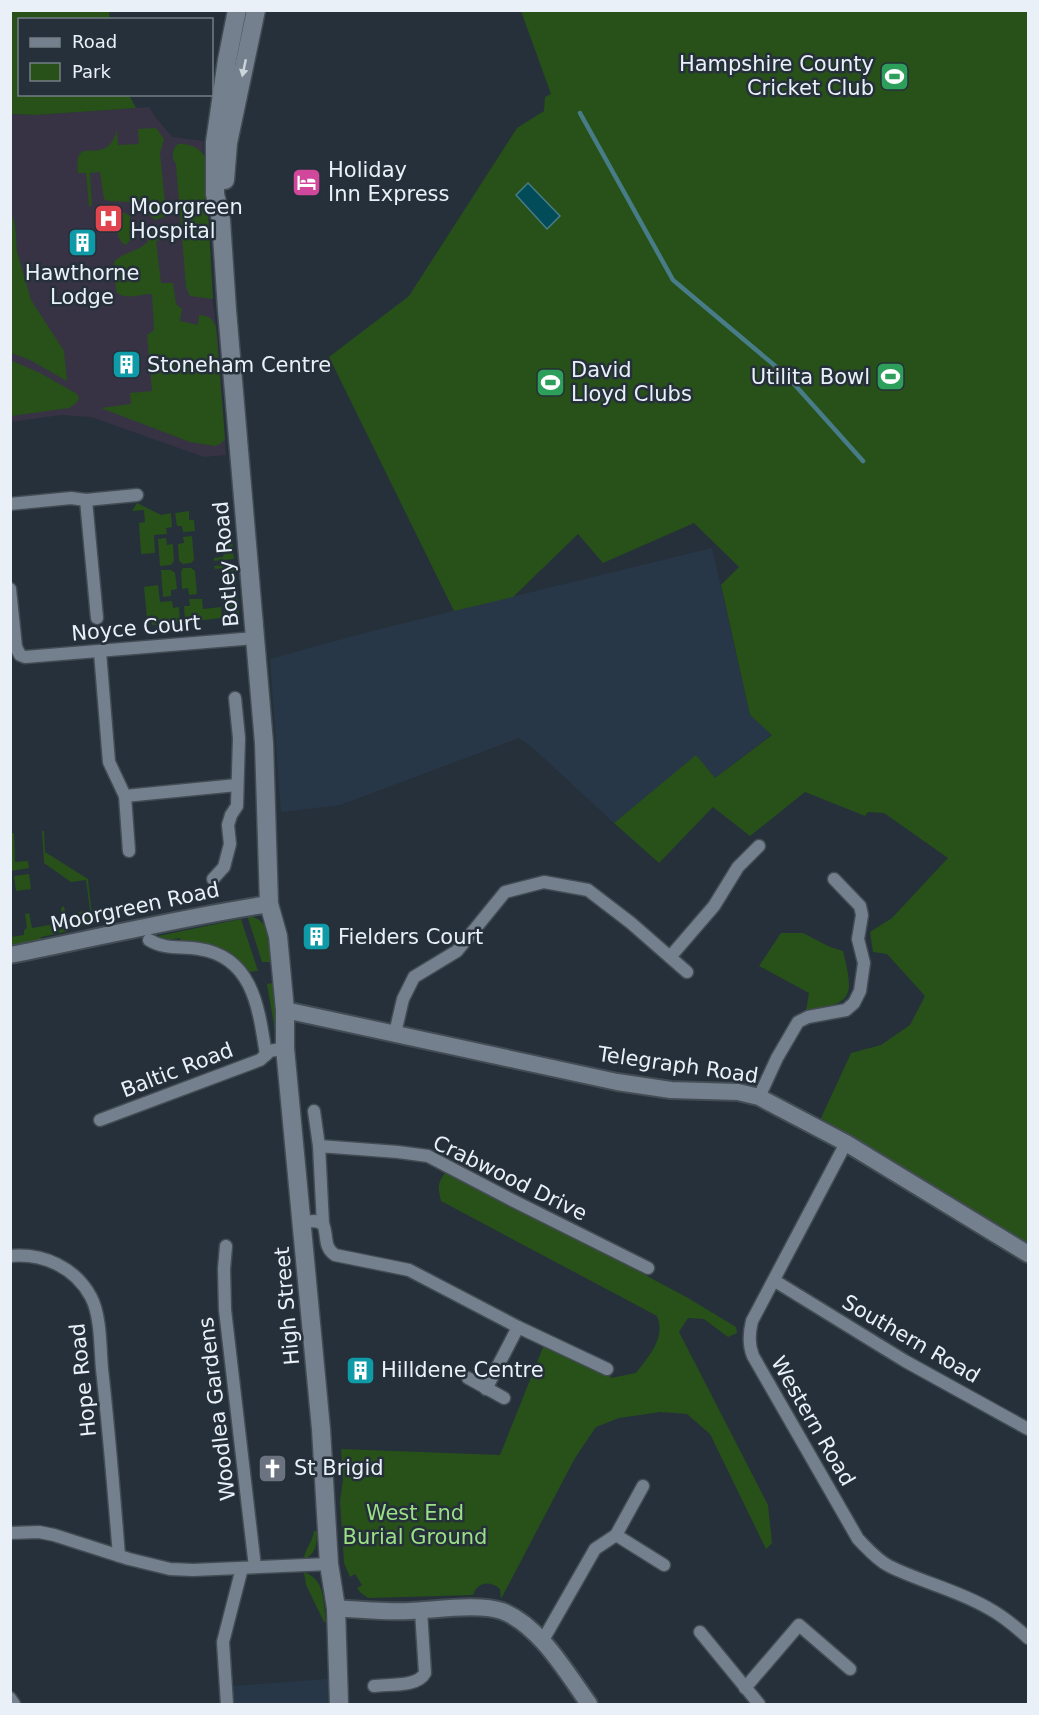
<svg xmlns="http://www.w3.org/2000/svg" width="1039" height="1715" font-family="'DejaVu Sans',sans-serif">
  <style>
    .built { fill: #283747 }
    .medical { fill: #373344 }
    .green { fill: #275118 }
    .water { fill: #024b59; stroke: #477c88; stroke-width: 1.5 }
    .lines { fill: none; stroke-linecap: round; stroke-linejoin: round }
    .stream { stroke: #477c88; stroke-width: 4.5 }
    .minor-casing { stroke: #434c54; stroke-width: 15 }
    .tertiary-casing { stroke: #434c54; stroke-width: 20 }
    .secondary-casing { stroke: #434c54; stroke-width: 21 }
    .minor { stroke: #74808d; stroke-width: 12 }
    .tertiary { stroke: #74808d; stroke-width: 16 }
    .secondary { stroke: #74808d; stroke-width: 18 }
    .oneway { fill: #ccd4dc }
    .labels { text-anchor: middle; stroke-width: 5; stroke-linejoin: round; paint-order: stroke }
    .poi-label { font-size: 21px; fill: #e9f0f7; stroke: #25303a; text-anchor: start }
    .street-label { font-size: 21px; fill: #e9f0f7; stroke: #25303a }
    .park-label { font-size: 21px; fill: #9be084; stroke: #25303a }
  </style>
  <rect width="100%" height="100%" fill="#25303a"/>
  <g class="built">
    <polygon points="712,548 750,715 772,734 715,778 696,756 614,823 533,748 519,738 340,805 281,812 270,659 372,631"/>
    <polygon points="328,1679 328,1704 233,1704 232,1686"/>
  </g>
  <polygon class="medical" points="149,107 156,118 172,137 203,141 212,297 218,340 226,455 204,457 91,417 61,415 11,422 11,114 36,115"/>
  <g class="green">
    <polygon points="11,10 109,11 110,19 20,20 20,94 129,95 136,108 36,115 11,114"/>
    <polygon points="521,11 1028,11 1028,1245 849,1137 821,1118 851,1053 881,1045 910,1025 925,996 887,954 873,952 870,932 892,918 948,858 884,813 868,812 865,816 805,792 750,836 713,807 659,863 614,823 696,755 715,778 772,735 750,715 721,585 739,567 694,523 603,563 578,534 513,597 454,611 329,357 409,296 517,128 544,111 545,97 551,94"/>
    <path d="M156,128l8,11 -4,14 6,60 -2,4 -9,3c-6,-5 -13,-13 -21,-16 -10,-5 -22,0 -30,-5l-4,-27 -10,1 2,33h-3l-3,-33h-8c-3,-34 12,-16 29,-26 6,-4 8,-11 10,-17l1,15 21,-1 -1,-15z"/>
    <path d="M178,144c10,-1 22,4 27,13l8,142 -23,-3 -4,-9 -10,-123c-5,-6 -4,-15 2,-20z"/>
    <polygon points="11,211 15,225 17,252 31,300 64,351 67,381 30,360 11,353"/>
    <path d="M123,212l7,4 1,23 -5,6c-10,-3 -10,-22 -8,-31z"/>
    <path d="M160,228l8,3 1,7 -13,3 5,42h12l3,21 6,5 -2,12 18,4 1,-10c10,1 14,3 17,13l9,111 -5,5 -5,2 -25,-4 -89,-34 30,-4 -1,-11 22,-2 -5,-56 7,-5 -2,-36c-11,0 -25,6 -35,-1l-2,-12 -1,-19c12,-13 35,-10 39,-32z"/>
    <polygon points="10,360 40,373 77,394 79,399 76,403 69,408 11,416"/>
    <polygon points="137,503 161,515 171,513 172,527 166,528 167,534 154,535 155,553 141,554 139,523 145,522 144,510 132,511"/>
    <polygon points="189,511 189,520 194,520 195,531 183,532 182,526 177,526 175,513"/>
    <polygon points="192,536 194,560 191,563 183,564 179,561 178,544 184,543 183,537"/>
    <polygon points="166,538 167,545 173,544 174,561 171,565 160,566 158,539"/>
    <polygon points="228,540 232,540 234,559 214,561 214,558 223,557 224,553 229,551"/>
    <polygon points="234,564 239,617 225,618 224,604 234,603 235,584 232,584 231,573 226,572 224,568 215,569 214,566"/>
    <polygon points="183,568 191,568 195,571 197,594 189,595 188,588 182,589 181,572"/>
    <polygon points="161,570 171,570 175,573 177,589 171,590 171,596 163,597"/>
    <polygon points="158,585 160,602 172,601 173,608 179,607 180,623 152,625 151,619 147,619 144,587"/>
    <polygon points="189,599 202,599 203,609 221,607 222,618 185,622 184,606 190,606"/>
    <polygon points="42,831 44,831 45,852 88,879 93,924 81,926 79,912 90,910 86,880 71,882 44,863"/>
    <polygon points="11,833 14,833 15,862 28,861 29,868 11,871"/>
    <polygon points="29,874 31,889 16,891 14,876"/>
    <polygon points="64,906 69,931 41,937 41,942 11,947 11,937 24,935 24,930 27,928 25,914 29,913 32,928 62,923 61,908"/>
    <path d="M247,915c25,6 23,25 25,47h-10z"/>
    <path d="M241,919l17,52 -13,1c-26,-24 -27,-27 -64,-28l-1,-6 -13,2v4l-14,-7z"/>
    <path d="M781,933h22l27,14 13,4c11,46 11,52 -37,60l3,-18 -50,-27z"/>
    <polygon points="273,983 277,1030 276,1037 267,984"/>
    <path d="M448,1169l240,129 48,29 1,6 -9,4 -24,-18 -16,-1 -9,14 89,173 4,38 -6,6 -56,-115 -23,-20 -27,-2 -41,6 -23,9 -21,31 -74,141 -1,-10c-10,-9 -23,-7 -27,6l-105,3 -8,-6 -3,-4 5,-3 -7,-11 -5,3 -6,-14 -4,-62 3,-21 -2,-31 159,6 46,-115 61,29 4,9 25,-5c13,-17 30,-35 21,-57l-216,-115c-4,-16 -3,-19 7,-32z"/>
    <path d="M314,1531h3c0,14 -1,22 -13,29 0,-11 8,-16 10,-29z"/>
    <path d="M304,1572c22,8 19,30 22,50h-2l-18,-37z"/>
  </g>
  <polygon class="water" points="528,183 560,216 547,229 516,195"/>
  <g class="lines">
    <polyline class="stream" points="580,113 673,280 786,375 863,461"/>
    <defs>
      <g id="minor">
        <polyline points="86,500 97,618"/>
        <polyline points="10,504 71,498 86,500 137,495"/>
        <polyline points="10,589 16,647 20,655 25,657 255,638"/>
        <polyline points="100,652 109,762 125,796 129,851"/>
        <polyline points="125,796 237,785"/>
        <polyline points="213,879 224,867 230,844 228,825 231,815 237,806 239,738 235,698"/>
        <path d="M149,940c17,10 31,6 50,9 55,8 60,62 67,106"/>
        <polyline points="670,957 714,906 738,867 759,846"/>
        <polyline points="395,1033 403,999 414,977 457,951 505,892 544,882 588,890 631,923 687,972"/>
        <polyline points="759,1097 777,1058 798,1022 808,1017 846,1010 854,1003 860,991 864,963 858,939 862,915 860,906 834,879"/>
        <polyline points="314,1111 319,1146"/>
        <polyline points="100,1120 260,1060 270,1051 285,1048"/>
        <path d="M846,1143l-94,178c-3,12 -4,23 1,35l105,183c9,9 19,21 31,27 32,16 68,24 99,42 15,8 28,19 40,30"/>
        <path d="M302,1222l13,-1 8,3c5,11 0,23 12,31l74,15 109,57 89,42"/>
        <polyline points="323,1224 319,1146 398,1152 428,1156 510,1199 648,1268"/>
        <polyline points="226,1246 224,1269 225,1310 255,1567"/>
        <path d="M10,1256c33,-3 65,11 81,41 10,19 9,50 11,72 7,62 12,124 17,187"/>
        <polyline points="775,1281 905,1361 1028,1429"/>
        <polyline points="468,1378 504,1398"/>
        <polyline points="486,1389 518,1327"/>
        <polyline points="10,1533 39,1532 54,1535 129,1559 170,1569 193,1570 329,1564"/>
        <polyline points="616,1535 664,1565"/>
        <polyline points="700,1632 759,1704"/>
        <polyline points="543,1640 595,1549 616,1535 643,1486"/>
        <path d="M374,1686c15,-2 44,1 51,-13l-4,-62"/>
        <polyline points="745,1688 799,1625 850,1669"/>
        <polyline points="10,1698 14,1704"/>
        <polyline points="227,1704 223,1642 242,1568"/>
      </g>
      <g id="tertiary">
        <path d="M10,955c87,-17 172,-38 259,-51"/>
        <polyline points="285,1010 617,1082 671,1090 738,1092 759,1097 846,1143 1028,1254"/>
        <path d="M336,1608c25,2 49,4 74,3 25,-1 69,-8 92,0 37,14 65,62 87,93"/>
      </g>
      <g id="secondary">
        <polyline points="237,10 227,60 215,142 215,194 221,220 227,310 264,743 269,904 278,936 285,1010 285,1048 321,1429 329,1564 336,1608 339,1704"/>
        <polyline points="225,180 228,143 256,10"/>
      </g>
    </defs>
    <use href="#minor" class="minor-casing"/>
    <use href="#tertiary" class="tertiary-casing"/>
    <use href="#secondary" class="secondary-casing"/>
    <use href="#minor" class="minor"/>
    <use href="#tertiary" class="tertiary"/>
    <use href="#secondary" class="secondary"/>
  </g>
  <defs><path id="oneway-solid" d="M-6-.8H1V-3.2L6.5 0L1 3.2V.8H-6Z" transform="scale(1.5)"/></defs>
  <use class="oneway" href="#oneway-solid" transform="translate(244 68) rotate(102)"/>
  <defs>
    <symbol id="stadium-square" viewBox="-11 -11 22 22"><rect x="-9" y="-9" width="18" height="18" rx="4" fill="#2e9e5b" stroke="#25303a"/><path d="M0-5a6.5 5 0 1 0 0 10a6.5 5 0 1 0 0-10ZM-3.5-1.8h7v3.6h-7Z" fill="#fff"/></symbol>
    <symbol id="hotel-square" viewBox="-11 -11 22 22"><rect x="-9" y="-9" width="18" height="18" rx="4" fill="#d1479c" stroke="#25303a"/><path d="M-6-4.5h1.5V1H6V5H4.5V3h-9V5H-6ZM-4 0a1.8 1.8 0 1 1 3.6 0ZM.5 0V-2.5h3Q6-2.5 6 0Z" fill="#fff"/></symbol>
    <symbol id="hospital-square" viewBox="-11 -11 22 22"><rect x="-9" y="-9" width="18" height="18" rx="4" fill="#e0444e" stroke="#25303a"/><path d="M-5-5h3v3.5h4V-5h3V5h-3V1.5h-4V5h-3Z" fill="#fff"/></symbol>
    <symbol id="building-square" viewBox="-11 -11 22 22"><rect x="-9" y="-9" width="18" height="18" rx="4" fill="#0f9aa8" stroke="#25303a"/><path d="M-4-6H4V6H1V3H-1V6H-4ZM-2.5-4.3h1.7v1.8h-1.7ZM.8-4.3h1.7v1.8H.8ZM-2.5-1h1.7V.8h-1.7ZM.8-1h1.7V.8H.8Z" fill="#fff"/></symbol>
    <symbol id="church-square" viewBox="-11 -11 22 22"><rect x="-9" y="-9" width="18" height="18" rx="4" fill="#6b7280" stroke="#25303a"/><path d="M-1.2-6h2.4v3.5h3.3v2.4h-3.3V6h-2.4V-.1h-3.3v-2.4h3.3Z" fill="#fff"/></symbol>
  </defs>
  <g fill-rule="evenodd">
    <use href="#stadium-square" x="878" y="60" width="33" height="33"/>
    <use href="#hotel-square" x="290" y="166" width="33" height="33"/>
    <use href="#hospital-square" x="92" y="202" width="33" height="33"/>
    <use href="#building-square" x="66" y="226" width="33" height="33"/>
    <use href="#building-square" x="110" y="348" width="33" height="33"/>
    <use href="#stadium-square" x="874" y="360" width="33" height="33"/>
    <use href="#stadium-square" x="534" y="366" width="33" height="33"/>
    <use href="#building-square" x="300" y="920" width="33" height="33"/>
    <use href="#building-square" x="344" y="1354" width="33" height="33"/>
    <use href="#church-square" x="256" y="1452" width="33" height="33"/>
  </g>
  <g class="labels">
    <g class="poi-label">
      <text x="874" y="71" text-anchor="end">Hampshire County<tspan x="874" dy="24">Cricket Club</tspan></text>
      <text x="328" y="177">Holiday<tspan x="328" dy="24">Inn Express</tspan></text>
      <text x="130" y="214">Moorgreen<tspan x="130" dy="24">Hospital</tspan></text>
      <text x="82" y="280" text-anchor="middle">Hawthorne<tspan x="82" dy="24">Lodge</tspan></text>
      <text x="147" y="372">Stoneham Centre</text>
      <text x="571" y="377">David<tspan x="571" dy="24">Lloyd Clubs</tspan></text>
      <text x="870" y="384" text-anchor="end">Utilita Bowl</text>
      <text x="338" y="944">Fielders Court</text>
      <text x="381" y="1377">Hilldene Centre</text>
      <text x="294" y="1475">St Brigid</text>
    </g>
    <g class="street-label">
      <text transform="translate(226 564) rotate(-95)" y="7">Botley Road</text>
      <text transform="translate(136 628) rotate(-5)" y="7">Noyce Court</text>
      <text transform="translate(135 907) rotate(-12)" y="7">Moorgreen Road</text>
      <text transform="translate(678 1065) rotate(8)" y="7">Telegraph Road</text>
      <text transform="translate(177 1070) rotate(-21)" y="7">Baltic Road</text>
      <text transform="translate(510 1178) rotate(26)" y="7">Crabwood Drive</text>
      <text transform="translate(287 1306) rotate(-95)" y="7">High Street</text>
      <text transform="translate(911 1339) rotate(30)" y="7">Southern Road</text>
      <text transform="translate(83 1380) rotate(-96)" y="7">Hope Road</text>
      <text transform="translate(217 1409) rotate(-97)" y="7">Woodlea Gardens</text>
      <text transform="translate(813 1421) rotate(60)" y="7">Western Road</text>
    </g>
    <g class="park-label">
      <text x="415" y="1520">West End<tspan x="415" dy="24">Burial Ground</tspan></text>
    </g>
  </g>
  <rect width="1039" height="1715" fill="none" stroke="#e9f0f7" stroke-width="24"/>
  <rect x="18" y="18" width="195" height="78" fill="#25303a" stroke="#737d86" stroke-width="1.5"/>
  <rect x="30" y="38" width="30" height="9" fill="#74808d" stroke="#737d86" stroke-width="1.5"/>
  <text x="72" y="48" font-size="18" fill="#e9f0f7">Road</text>
  <rect x="30" y="63" width="30" height="18" fill="#275118" stroke="#737d86" stroke-width="1.5"/>
  <text x="72" y="78" font-size="18" fill="#e9f0f7">Park</text>
</svg>
